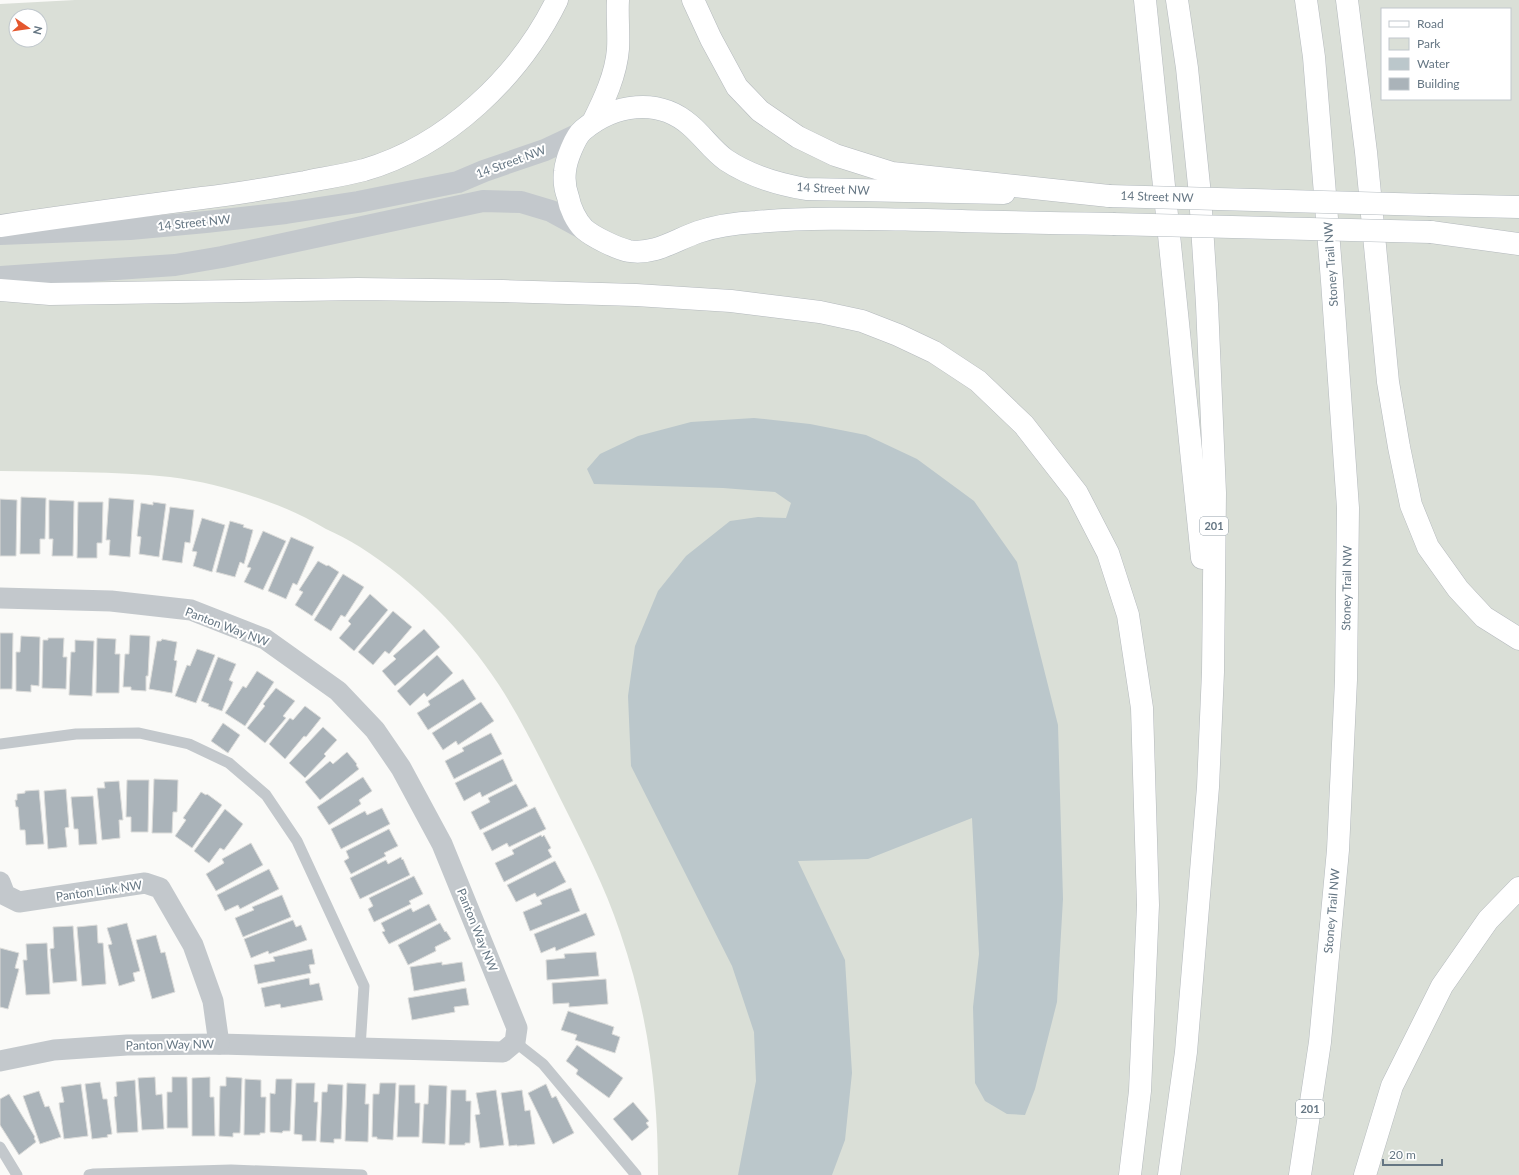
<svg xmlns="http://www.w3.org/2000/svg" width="1519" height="1175" font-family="Lato,sans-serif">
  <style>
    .green { fill: #dadfd7; fill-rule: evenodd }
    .water { fill: #bbc7cb }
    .building { fill: #aab3b9; stroke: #dcdcda }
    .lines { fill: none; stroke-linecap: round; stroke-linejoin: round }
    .secondary-casing { stroke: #b3babf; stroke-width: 23 }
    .motorway-casing { stroke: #b4b9bd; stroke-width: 23 }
    .service { stroke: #c3c8cc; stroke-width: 11 }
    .minor { stroke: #c3c8cc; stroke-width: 21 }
    .tertiary { stroke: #c3c8cc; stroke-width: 22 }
    .secondary { stroke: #fff; stroke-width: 22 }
    .motorway { stroke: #fff; stroke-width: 22 }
    .secondary-bridge-casing { stroke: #b3babf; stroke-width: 23; stroke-linecap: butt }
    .secondary-bridge { stroke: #fff; stroke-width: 22 }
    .labels { text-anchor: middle; stroke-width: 4; stroke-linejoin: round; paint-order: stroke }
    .shield { fill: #fff; stroke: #939fa8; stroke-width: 1 }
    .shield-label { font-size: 11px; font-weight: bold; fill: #657683 }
    .street-label { font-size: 12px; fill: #657683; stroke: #fff }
  </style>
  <rect width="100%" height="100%" fill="#fafaf8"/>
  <path class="green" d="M75,0h1444v1175h-861c0,-85 -10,-162 -38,-243 -15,-45 -37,-88 -58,-130 -20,-40 -39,-80 -63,-117 -36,-55 -84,-103 -139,-138 -11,-7 -23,-13 -34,-18 -19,-11 -39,-21 -60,-28 -31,-11 -63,-20 -96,-24 -56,-6 -113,-5 -170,-6v-467zM1382,9h128v90h-128zM16,16h24v24h-24z"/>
  <polygon class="water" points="754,418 810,424 866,435 917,459 974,501 1017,562 1058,725 1063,899 1057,1002 1035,1089 1025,1115 1007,1114 985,1101 975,1083 973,1007 979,954 972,818 868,859 798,861 845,960 852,1073 845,1140 832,1175 738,1175 756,1081 754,1032 732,966 631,766 628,696 635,646 658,591 686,556 730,521 758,517 786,518 791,503 775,492 723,488 594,484 587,469 600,454 638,436 691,422"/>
  <g class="building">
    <polygon points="21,497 46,498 45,539 40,539 40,554 20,554"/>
    <polygon points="109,498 134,500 130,557 109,555 110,540 106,540"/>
    <polygon points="0,499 17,500 16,556 0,556"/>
    <polygon points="49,500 74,501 73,556 52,556 53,539 49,539"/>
    <polygon points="78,502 103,502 102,543 97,543 97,558 77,558"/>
    <polygon points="153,502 166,504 159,557 139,554 141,537 137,536 141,503 153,505"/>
    <polygon points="170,507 194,510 190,543 185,542 182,563 162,560"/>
    <polygon points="202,518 225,525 212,572 193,566 197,552 192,551"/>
    <polygon points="230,521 244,525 243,527 253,530 244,564 240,562 235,577 216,572"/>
    <polygon points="263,531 286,541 263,590 244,582 251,568 247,567"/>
    <polygon points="291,537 314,547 297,585 293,583 286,599 268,591"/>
    <polygon points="318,561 327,566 328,565 339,572 312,616 295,605 303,592 299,590"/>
    <polygon points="343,574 364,587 345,617 341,615 331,631 314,620"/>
    <polygon points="370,594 388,610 354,651 339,638 351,624 348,621"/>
    <polygon points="393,611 412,627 389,654 385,651 373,665 358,652"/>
    <polygon points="424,629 440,647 395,686 382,671 396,659 393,656"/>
    <polygon points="0,633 13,633 12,689 0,689"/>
    <polygon points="130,635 150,636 148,676 146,676 146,691 131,690 131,687 123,687 125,654 129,654"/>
    <polygon points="21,636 40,637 39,686 31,685 31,692 16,691 16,652 20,652"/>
    <polygon points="48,638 64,638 63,657 67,657 66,689 42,688 43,640 48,640"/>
    <polygon points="97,638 116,639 115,654 120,654 119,693 96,693"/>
    <polygon points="162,639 177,642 174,660 177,661 172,693 149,689 157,641 161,641"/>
    <polygon points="75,640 94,641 92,696 69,695 71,652 75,652"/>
    <polygon points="197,649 215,655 196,703 175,696 187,665 190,666"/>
    <polygon points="437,655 453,673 427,697 424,693 410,706 397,691"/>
    <polygon points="218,657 236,664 229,680 233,682 222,711 208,706 209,704 201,701"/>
    <polygon points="257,671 274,682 245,726 225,713 243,686 246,688"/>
    <polygon points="463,679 476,699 428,730 417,713 430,705 428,701"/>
    <polygon points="276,688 295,701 283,716 286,718 265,743 247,728 265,706 263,704"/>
    <polygon points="481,702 494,721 458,745 456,741 443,750 432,733"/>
    <polygon points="305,706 321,718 306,737 304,736 285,759 269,744 290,718 293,720"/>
    <polygon points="223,723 240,735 228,753 211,741"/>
    <polygon points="323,727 337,740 324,754 326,756 305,778 289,763"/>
    <polygon points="491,733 502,754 454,779 445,761 464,751 462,748"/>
    <polygon points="347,752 357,764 356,765 359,769 320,800 305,782 330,761 333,764"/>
    <polygon points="503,759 513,781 482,797 480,792 464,801 455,783"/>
    <polygon points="363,777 372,791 359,800 361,804 329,825 317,807"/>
    <polygon points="154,779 178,780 177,812 173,812 172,833 152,833"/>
    <polygon points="127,780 149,780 148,832 131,832 131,817 126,817"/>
    <polygon points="119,781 123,820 119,820 120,838 102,840 97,788 105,788 104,782"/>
    <polygon points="516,784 528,806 480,830 471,812 490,802 488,798"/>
    <polygon points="66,789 69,827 65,828 67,847 48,849 44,791"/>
    <polygon points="39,790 44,844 26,845 25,830 20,830 18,807 16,807 15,800 17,800 17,794 25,793 25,791"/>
    <polygon points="201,792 206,795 207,794 222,805 192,848 175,836 186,820 183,818"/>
    <polygon points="93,796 97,844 79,845 78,829 74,829 71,797"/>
    <polygon points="535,807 546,829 509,847 507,843 492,851 483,833"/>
    <polygon points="382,808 390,824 341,849 331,829 365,811 367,815"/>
    <polygon points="225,809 243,824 224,850 220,848 209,863 194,851"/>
    <polygon points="389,829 398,846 384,853 386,856 351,874 344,861 349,858 346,851"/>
    <polygon points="541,835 542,837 544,835 551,848 548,850 552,857 504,882 495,863 514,854 512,850"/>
    <polygon points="251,843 263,865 216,891 206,874 224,863 222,859"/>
    <polygon points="401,857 402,860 403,859 410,875 360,899 350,878 386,860 388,864"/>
    <polygon points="555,861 566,882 537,897 535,893 516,902 507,885"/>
    <polygon points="269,869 279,889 240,909 238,905 225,911 217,895"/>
    <polygon points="414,876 423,894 409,901 411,904 374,922 368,909 373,906 369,898"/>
    <polygon points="571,888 580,911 530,931 523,912 542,904 540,900"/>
    <polygon points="282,895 291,917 243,937 235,918 254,910 252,907"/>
    <polygon points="429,904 437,920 389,944 382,932 385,931 381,923 411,908 413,912"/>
    <polygon points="586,913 595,935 556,951 555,947 541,953 534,934"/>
    <polygon points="293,920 296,927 301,925 307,940 269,954 268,951 251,958 244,939"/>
    <polygon points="127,923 140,971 133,973 135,981 119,986 108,945 112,944 107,928"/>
    <polygon points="440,923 445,932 446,931 451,939 435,947 436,951 408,965 398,945"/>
    <polygon points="97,925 98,943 103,943 106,984 82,986 77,927"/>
    <polygon points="73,926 77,981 53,983 50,949 54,948 53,927"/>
    <polygon points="156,935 161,953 165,952 175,992 152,999 136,940"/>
    <polygon points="47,943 50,994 26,995 23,960 27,960 26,944"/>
    <polygon points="0,948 19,953 15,968 19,969 8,1009 0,1007"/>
    <polygon points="312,949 315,964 309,965 311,973 258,984 254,965 275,961 273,957"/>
    <polygon points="596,952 599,976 547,980 546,960 565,958 564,954"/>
    <polygon points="442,962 442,965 462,962 465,981 414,991 410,967"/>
    <polygon points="309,978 310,985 319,983 323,1000 281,1008 280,1004 265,1007 261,988"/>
    <polygon points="606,979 608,1004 569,1007 569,1003 553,1004 552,983"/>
    <polygon points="466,988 469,1005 454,1007 455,1012 412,1020 408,998"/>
    <polygon points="568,1011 614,1027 612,1034 620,1037 615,1053 575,1040 577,1035 561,1030"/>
    <polygon points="577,1045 623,1078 609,1098 576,1074 578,1070 566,1061"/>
    <polygon points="155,1077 156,1095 162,1094 164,1129 142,1130 138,1078"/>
    <polygon points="172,1077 187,1077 188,1128 167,1128 167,1092 172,1092"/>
    <polygon points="210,1077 210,1097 214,1097 215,1136 192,1136 192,1078"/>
    <polygon points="226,1077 242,1078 240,1133 233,1133 233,1137 219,1136 220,1086 226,1086"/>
    <polygon points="245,1079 261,1080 261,1097 266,1097 265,1133 260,1133 260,1135 244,1135"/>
    <polygon points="276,1079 292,1079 290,1131 283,1131 282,1133 270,1132 270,1093 275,1094"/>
    <polygon points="135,1080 138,1132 117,1133 114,1097 117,1096 116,1082"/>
    <polygon points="100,1082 103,1099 107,1099 112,1134 107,1135 108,1137 92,1139 85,1084"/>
    <polygon points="296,1083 315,1083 314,1102 318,1102 316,1141 302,1141 302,1135 294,1134"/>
    <polygon points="347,1083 366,1084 365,1104 369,1104 368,1142 345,1141"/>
    <polygon points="380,1083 396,1083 393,1140 377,1139 377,1137 372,1137 373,1094 379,1094"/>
    <polygon points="81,1084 88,1136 64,1139 59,1103 64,1102 61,1087"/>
    <polygon points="328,1084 343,1085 341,1139 334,1139 334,1143 320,1142 322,1092 327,1092"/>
    <polygon points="546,1084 552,1098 556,1096 574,1133 553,1144 528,1093"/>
    <polygon points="399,1085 415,1085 415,1103 420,1103 419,1137 397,1137"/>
    <polygon points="429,1085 447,1086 445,1144 422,1143 424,1104 428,1104"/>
    <polygon points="451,1090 466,1090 466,1101 471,1101 470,1143 465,1143 465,1145 449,1145"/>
    <polygon points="496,1090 504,1145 480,1148 475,1115 480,1114 476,1093"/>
    <polygon points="522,1090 525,1111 530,1110 535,1144 517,1146 517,1145 509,1146 501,1093"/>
    <polygon points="39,1091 45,1107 49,1106 61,1137 40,1144 23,1096"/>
    <polygon points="9,1094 35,1137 34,1138 36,1142 19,1155 0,1125 0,1099"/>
    <polygon points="633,1102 649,1121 646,1123 649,1127 632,1141 613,1119"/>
  </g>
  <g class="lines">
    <defs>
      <g id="secondary">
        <path d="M1004,193l-198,-4c-30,-5 -56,-13 -80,-29 -14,-10 -23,-24 -36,-35 -32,-28 -76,-21 -107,5 -8,7 -17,30 -18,41 -1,8 0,18 3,26 2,11 8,24 16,32 9,8 34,20 45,22 26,4 46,-11 69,-19 18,-6 38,-9 58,-10 57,-5 114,-3 171,-2 62,2 124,3 186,4"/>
        <polyline points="1430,205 1519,207"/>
      </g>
      <g id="motorway">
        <polyline points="693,0 711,39 737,87 760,111 798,137 835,155 892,173 1109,196"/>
        <polyline points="1145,0 1202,558"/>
        <polyline points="1347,0 1366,152 1388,382 1399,447 1411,505 1428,547 1458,589 1484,617 1519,639"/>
        <path d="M593,122c11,-22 23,-47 25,-73 1,-16 -1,-33 0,-49"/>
        <path d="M0,226c67,-10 134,-19 202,-28 34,-4 69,-10 103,-16 20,-4 40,-7 59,-12 83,-24 156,-94 193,-170"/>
        <polyline points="1431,232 1519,244"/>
        <polyline points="0,290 50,294 358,289 503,291 636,295 731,301 820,312 862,321 898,335 934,352 978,381 1024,425 1077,493 1108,553 1128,615 1142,708 1148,905 1140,1091 1130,1175"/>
        <polyline points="1169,1175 1186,1052 1208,787 1213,672 1215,493 1207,304 1200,195 1187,68 1177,0"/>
        <polyline points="1300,1175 1320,1042 1338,850 1346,680 1348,508 1332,281 1314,57 1306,0"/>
        <polyline points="1365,1175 1392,1086 1442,986 1488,920 1519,888"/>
      </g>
    </defs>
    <use href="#secondary" class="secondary-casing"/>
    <use href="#motorway" class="motorway-casing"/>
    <g class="service">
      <polyline points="0,744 76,734 139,733 189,744 229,763 266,795 297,841 364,986 360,1048"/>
      <polyline points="515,1042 543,1064 636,1175"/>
      <polyline points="0,1147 17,1175"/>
      <polyline points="89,1175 94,1174 231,1170 362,1175"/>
    </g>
    <g class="minor">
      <polyline points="0,598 111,601 191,610 265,639 338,691 375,730 401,768 442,844 517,1028 515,1042 503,1052 219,1044 127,1045 54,1050 0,1061"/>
      <polyline points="0,882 5,895 19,902 145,883 160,888 193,945 213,1001 219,1044"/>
    </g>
    <g class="tertiary">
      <polyline points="0,234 130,229 206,222 286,213 358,202 458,182 484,171 545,150 579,134"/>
      <polyline points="0,277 175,265 222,257 483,201 521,202 551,211 584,229"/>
    </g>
    <use href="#secondary" class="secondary"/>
    <use href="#motorway" class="motorway"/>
    <defs>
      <g id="secondary-bridge">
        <polyline points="1109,196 1430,205"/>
        <polyline points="1113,224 1431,232"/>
      </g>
    </defs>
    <use href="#secondary-bridge" class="secondary-bridge-casing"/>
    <use href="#secondary-bridge" class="secondary-bridge"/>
  </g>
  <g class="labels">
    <g class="shield">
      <rect x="1200" y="517" width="28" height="18" rx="3"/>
      <rect x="1296" y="1100" width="28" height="18" rx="3"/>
    </g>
    <g class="shield-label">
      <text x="1214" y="530">201</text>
      <text x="1310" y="1113">201</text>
    </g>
    <g class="street-label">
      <text transform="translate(511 162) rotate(-20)" y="4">14 Street NW</text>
      <text transform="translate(833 189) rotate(3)" y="4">14 Street NW</text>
      <text transform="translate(1157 197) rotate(2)" y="4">14 Street NW</text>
      <text transform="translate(194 223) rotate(-6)" y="4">14 Street NW</text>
      <text transform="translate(1331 264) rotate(-94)" y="4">Stoney Trail NW</text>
      <text transform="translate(1347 588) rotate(-89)" y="4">Stoney Trail NW</text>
      <text transform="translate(227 627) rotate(21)" y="4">Panton Way NW</text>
      <text transform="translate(99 891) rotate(-8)" y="4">Panton Link NW</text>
      <text transform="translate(1332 911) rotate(-85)" y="4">Stoney Trail NW</text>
      <text transform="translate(477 930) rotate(68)" y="4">Panton Way NW</text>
      <text transform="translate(170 1045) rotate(-1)" y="4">Panton Way NW</text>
    </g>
  </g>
  <rect x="1381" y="8" width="130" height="92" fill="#ffffff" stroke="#c1c8cd"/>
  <rect x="1389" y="21" width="20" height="6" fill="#ffffff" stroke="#c1c8cd"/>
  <text x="1417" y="28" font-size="12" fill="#657683">Road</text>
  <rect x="1389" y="38" width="20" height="12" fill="#dadfd7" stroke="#c1c8cd"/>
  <text x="1417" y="48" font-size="12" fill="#657683">Park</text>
  <rect x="1389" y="58" width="20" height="12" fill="#bbc7cb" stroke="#c1c8cd"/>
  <text x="1417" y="68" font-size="12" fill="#657683">Water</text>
  <rect x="1389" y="78" width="20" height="12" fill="#aab3b9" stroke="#c1c8cd"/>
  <text x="1417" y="88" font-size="12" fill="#657683">Building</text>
  <g transform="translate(28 28) rotate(103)"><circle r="19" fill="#ffffff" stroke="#c1c8cd"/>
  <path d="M0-3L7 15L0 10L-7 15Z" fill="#e4572e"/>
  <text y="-6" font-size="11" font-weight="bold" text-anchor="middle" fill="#657683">N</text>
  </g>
  <path d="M1383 1159v6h59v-6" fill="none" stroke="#657683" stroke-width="2"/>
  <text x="1389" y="1159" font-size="12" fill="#657683" stroke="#ffffff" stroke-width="3" paint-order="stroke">20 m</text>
</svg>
